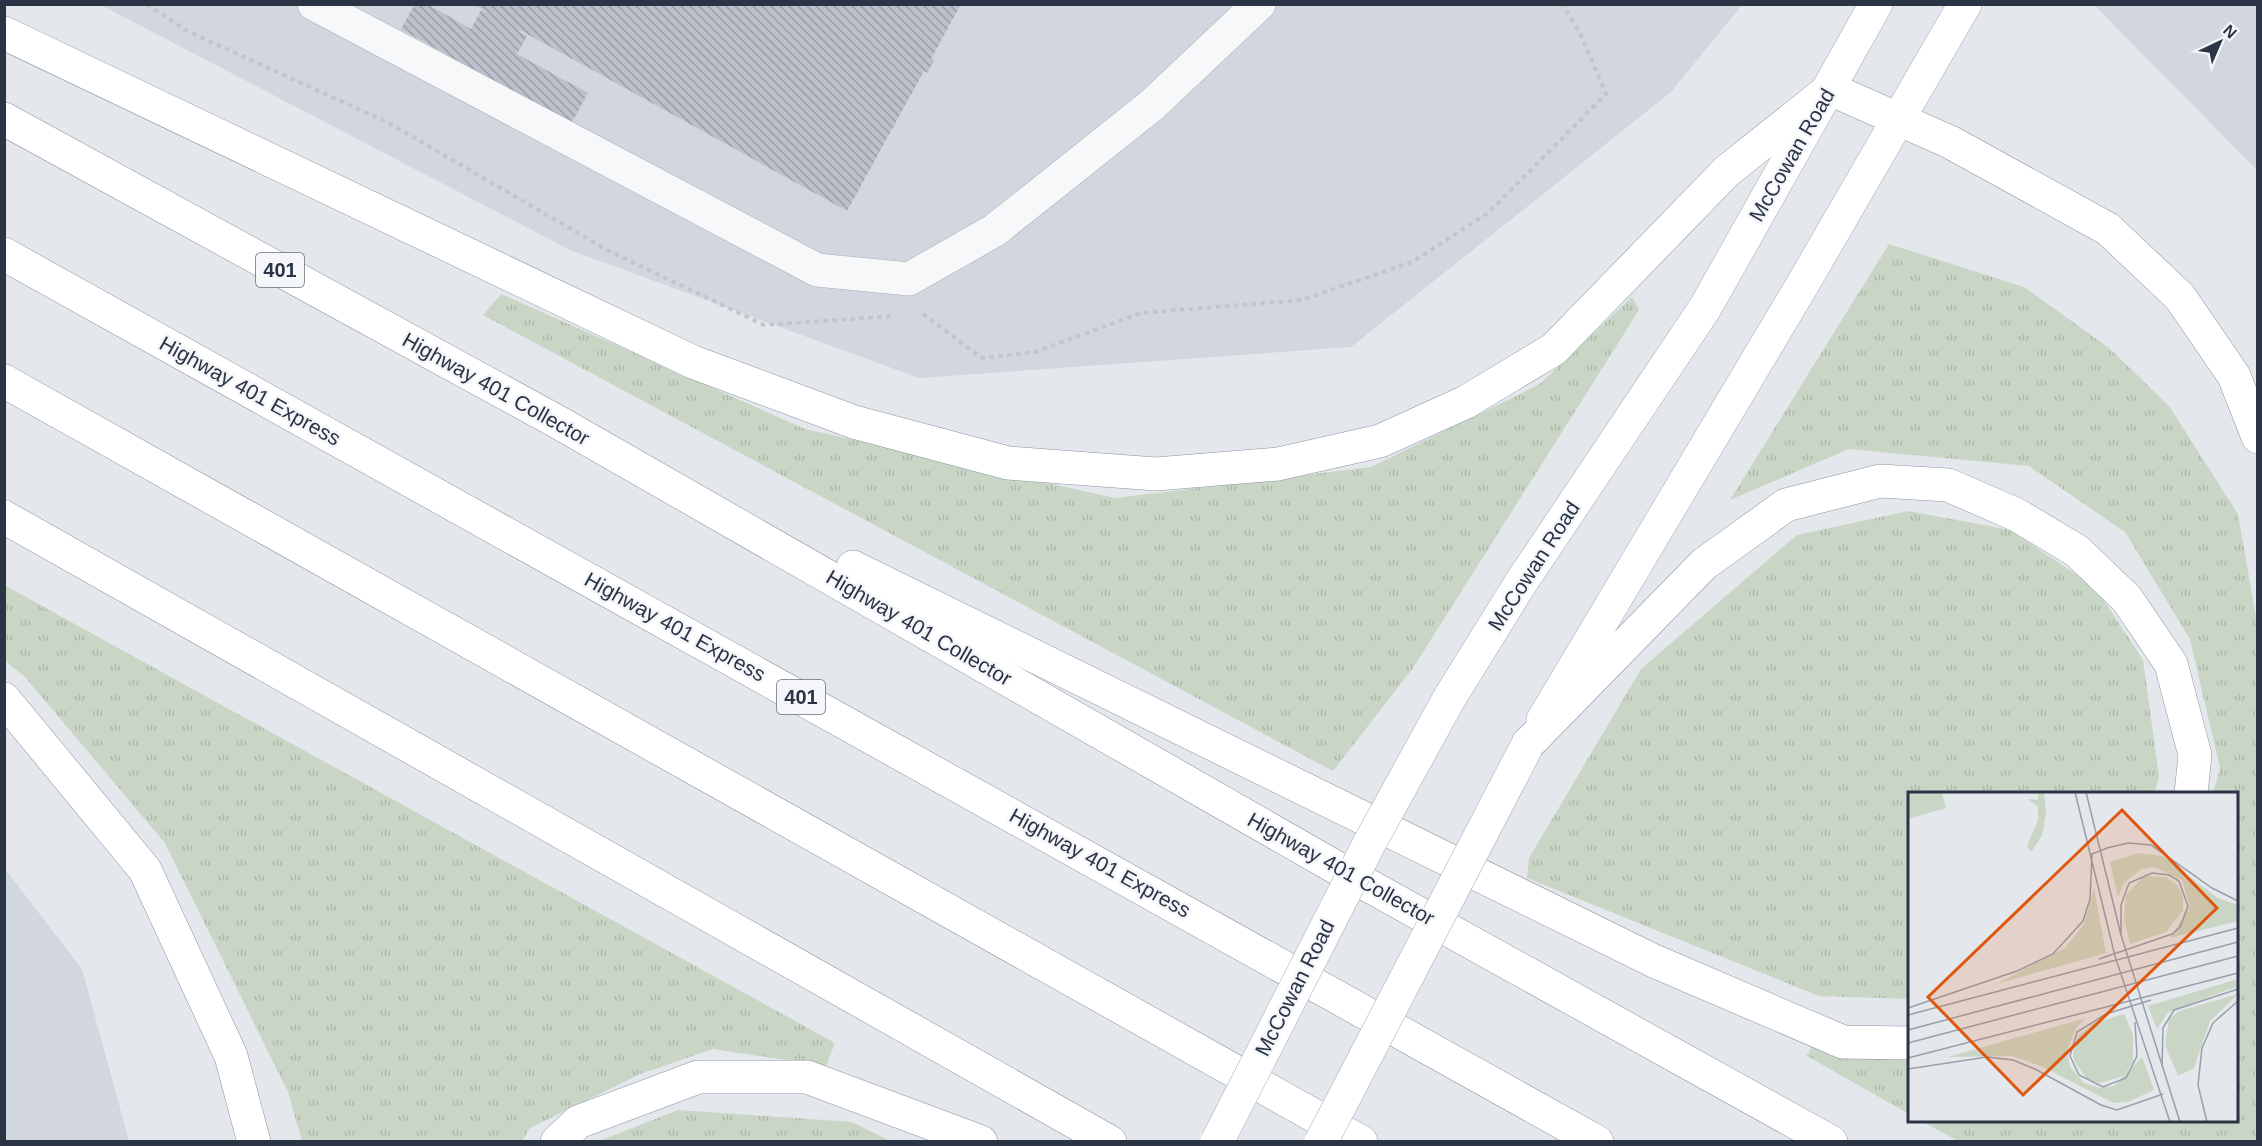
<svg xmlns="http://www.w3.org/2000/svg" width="2262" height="1146" font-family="Helvetica,sans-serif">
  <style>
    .built { fill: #d2d6de }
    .grass { fill: url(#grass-tufts) }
    .building { fill: url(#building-back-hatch) }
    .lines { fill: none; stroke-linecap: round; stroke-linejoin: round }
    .minor-casing { stroke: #a9aeb7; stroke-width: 34 }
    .major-casing { stroke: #a3abb8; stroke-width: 34 }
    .highway-casing { stroke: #8b94a3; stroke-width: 34 }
    .path { stroke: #c2c5cb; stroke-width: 4; stroke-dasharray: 4.5 4.5; stroke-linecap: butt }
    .minor { stroke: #f7f8fa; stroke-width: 33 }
    .major { stroke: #fff; stroke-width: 33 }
    .highway { stroke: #fff; stroke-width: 33 }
    .major-bridge-casing { stroke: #a3abb8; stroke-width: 34; stroke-linecap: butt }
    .major-bridge { stroke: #fff; stroke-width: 33 }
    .labels { text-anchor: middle; stroke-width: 5; stroke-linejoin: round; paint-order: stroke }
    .shield { fill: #f4f6f9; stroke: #676e7b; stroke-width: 1.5 }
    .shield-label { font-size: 20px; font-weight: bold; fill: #2b3445 }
    .street-label { font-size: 21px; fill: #2b3445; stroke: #f4f6f9 }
    .inset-road { fill: none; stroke: #9a9fa9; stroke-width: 1.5 }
    .view { fill: #df570f; fill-opacity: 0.15; stroke: #df570f; stroke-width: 3 }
    .inset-edge { fill: none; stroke: #2b3445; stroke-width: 3 }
  </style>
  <defs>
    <pattern id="grass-tufts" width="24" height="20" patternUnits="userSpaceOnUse" patternTransform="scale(1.5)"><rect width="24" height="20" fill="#c9d6c5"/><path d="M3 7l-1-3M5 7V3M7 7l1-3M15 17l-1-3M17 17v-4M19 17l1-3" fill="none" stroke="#adb8ab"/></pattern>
    <pattern id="building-back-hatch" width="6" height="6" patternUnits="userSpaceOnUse" patternTransform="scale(1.5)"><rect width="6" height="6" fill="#bbc0ca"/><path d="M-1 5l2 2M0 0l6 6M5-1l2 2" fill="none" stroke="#989da6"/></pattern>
  </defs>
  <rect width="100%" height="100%" fill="#e4e7ec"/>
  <g class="built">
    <polygon points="101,5 1742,5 1671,92 1351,347 919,378 570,250"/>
    <polygon points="2094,5 2257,5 2257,170"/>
    <polygon points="5,869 82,969 129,1141 5,1141"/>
  </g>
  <g class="grass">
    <polygon points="1889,244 2024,287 2109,348 2169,406 2238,514 2258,629 2257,1141 1958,1141 1921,1121 2236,1120 2236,794 2213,793 2220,768 2190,639 2125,532 2029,466 1849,449 1730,500"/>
    <polygon points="501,294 805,429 1115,498 1371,467 1540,384 1632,297 1639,310 1413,668 1333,771 483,315"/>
    <polygon points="1908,511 2010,530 2095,587 2143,660 2159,777 2154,793 1910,794 1909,999 1819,996 1527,878 1529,858 1641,669 1797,535"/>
    <polygon points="4,585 835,1043 826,1066 713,1049 640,1074 530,1128 522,1141 302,1141 288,1092 165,843 25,677 5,661"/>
    <polygon points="1815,1040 1909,1054 1909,1114 1807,1056"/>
    <polygon points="678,1110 852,1122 890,1141 599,1141"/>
  </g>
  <polygon class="building" points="415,4 427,4 471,29 481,10 489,13 474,4 961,4 931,59 934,61 927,73 924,71 847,211 520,30 519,32 527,36 517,54 588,93 571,124 401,29"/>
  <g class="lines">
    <defs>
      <polyline id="minor" points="314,4 817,270 909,279 995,230 1152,105 1259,4"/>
      <g id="major">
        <polyline points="1450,697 1522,581 1705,308 1876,4"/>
        <polyline points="1543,720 1804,282 1965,4"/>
      </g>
      <g id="highway">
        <polyline points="4,33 693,362 854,422 1008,463 1156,474 1278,464 1380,441 1466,402 1554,349 1727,171 1830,89 1950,142 2108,229 2180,297 2234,376 2258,437"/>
        <polyline points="4,119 556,421 1337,868 1831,1142"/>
        <polyline points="4,254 1597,1142"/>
        <polyline points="4,381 1361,1142"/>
        <polyline points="4,517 1110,1142"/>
        <polyline points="853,567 1654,961 1843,1042 1910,1043"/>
        <polyline points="4,699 145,870 231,1056 254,1142"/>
        <polyline points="1528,744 1704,564 1786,505 1880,481 1948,485 2017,515 2077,551 2127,599 2171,664 2195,755 2191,794"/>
        <polyline points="557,1142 578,1122 698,1077 807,1077 981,1142"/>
      </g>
    </defs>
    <use href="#minor" class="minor-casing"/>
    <use href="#major" class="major-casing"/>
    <use href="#highway" class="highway-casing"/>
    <g class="path">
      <polyline points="147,4 187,31 389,123 607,250 764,325 894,316"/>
      <polyline points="923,314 982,358 1035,352 1141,313 1302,300 1412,262 1488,213 1606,94 1580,33 1562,4"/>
    </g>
    <use href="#minor" class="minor"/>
    <use href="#major" class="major"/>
    <use href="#highway" class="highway"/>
    <defs>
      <g id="major-bridge">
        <polyline points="1217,1142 1369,844 1450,697"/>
        <polyline points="1321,1142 1528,744"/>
      </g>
    </defs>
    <use href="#major-bridge" class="major-bridge-casing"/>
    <use href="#major-bridge" class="major-bridge"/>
  </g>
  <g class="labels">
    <g class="shield">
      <rect x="256" y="253" width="48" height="34" rx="4.5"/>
      <rect x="777" y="680" width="48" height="34" rx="4.5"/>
    </g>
    <g class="shield-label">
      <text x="280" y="277">401</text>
      <text x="801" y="704">401</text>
    </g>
    <g class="street-label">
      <text transform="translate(1792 155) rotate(-60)" y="7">McCowan Road</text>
      <text transform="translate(496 389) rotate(29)" y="7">Highway 401 Collector</text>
      <text transform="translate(250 391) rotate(29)" y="7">Highway 401 Express</text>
      <text transform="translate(1534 566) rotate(-57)" y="7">McCowan Road</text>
      <text transform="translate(675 627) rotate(29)" y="7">Highway 401 Express</text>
      <text transform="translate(919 628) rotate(30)" y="7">Highway 401 Collector</text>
      <text transform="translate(1100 863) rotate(29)" y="7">Highway 401 Express</text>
      <text transform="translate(1341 869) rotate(29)" y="7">Highway 401 Collector</text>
      <text transform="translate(1295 988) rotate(-63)" y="7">McCowan Road</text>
    </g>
  </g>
  <g transform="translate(1908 792)">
    <rect width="330" height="330" fill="#e4e7ec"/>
    <path d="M0,0h34l4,16 -38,11zM230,61l24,3 56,42 20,7v16l-68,17 20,-31 -8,-27 -28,-13 -13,2 -17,14 -6,14 -8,-35zM236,84l22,1 11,8 6,11v14l-17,22 -36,12 -6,-25 2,-24zM186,96l12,65 -110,31 69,-36 19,-24zM330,187v7l-70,26 -11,17 -9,-23zM330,202l-28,27 -16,47 -16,8 -13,-31 4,-26 10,-8zM216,222l9,21v27l-9,14 -24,7 -12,-3 -14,-19 -1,-13 5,-12 16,-13zM178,226l-10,10 -9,22 3,17 14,16 16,5 14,-2 28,-29 12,33 -26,12 -15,1 -70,-36 -31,-11 -64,1z" fill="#c9d6c5"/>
    <path d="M130,0h6l2,21 -4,23 -11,16 -4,-6 11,-26v-13l-10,-8 10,1z" fill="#c9d6c5"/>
    <path class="inset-road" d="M167,0l40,164 55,166M178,0l35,143 59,187M191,167l73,-25 8,-7 8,-21 -9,-25 -10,-6 -17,-2 -23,10 -8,22v30M0,216l109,-37 36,-17 30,-33 7,-22 2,-45 15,-6 21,-5 23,2 61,43 26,13M0,223l330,-87M227,230l2,34 -11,22 -23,9 -24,-12 -9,-19 7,-24 29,-18 45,-14M0,238l330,-88M0,251l330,-87M0,266l330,-85M254,275l1,-39 11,-18 64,-21M0,277l79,-12 26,3 22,9 66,36 16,5 46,-16M299,330l-9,-37 4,-37 11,-25 25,-22"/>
    <path class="view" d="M214,18l95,98 -194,187 -95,-98z"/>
    <rect width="330" height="330" class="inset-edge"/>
  </g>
  <rect width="2262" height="1146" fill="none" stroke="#2b3445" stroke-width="12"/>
  <g transform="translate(2220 42) rotate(44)" stroke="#f4f6f9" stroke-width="4.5" paint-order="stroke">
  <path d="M0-4.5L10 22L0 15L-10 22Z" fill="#2b3445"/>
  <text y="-9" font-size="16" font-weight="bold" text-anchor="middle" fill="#2b3445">N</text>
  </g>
</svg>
